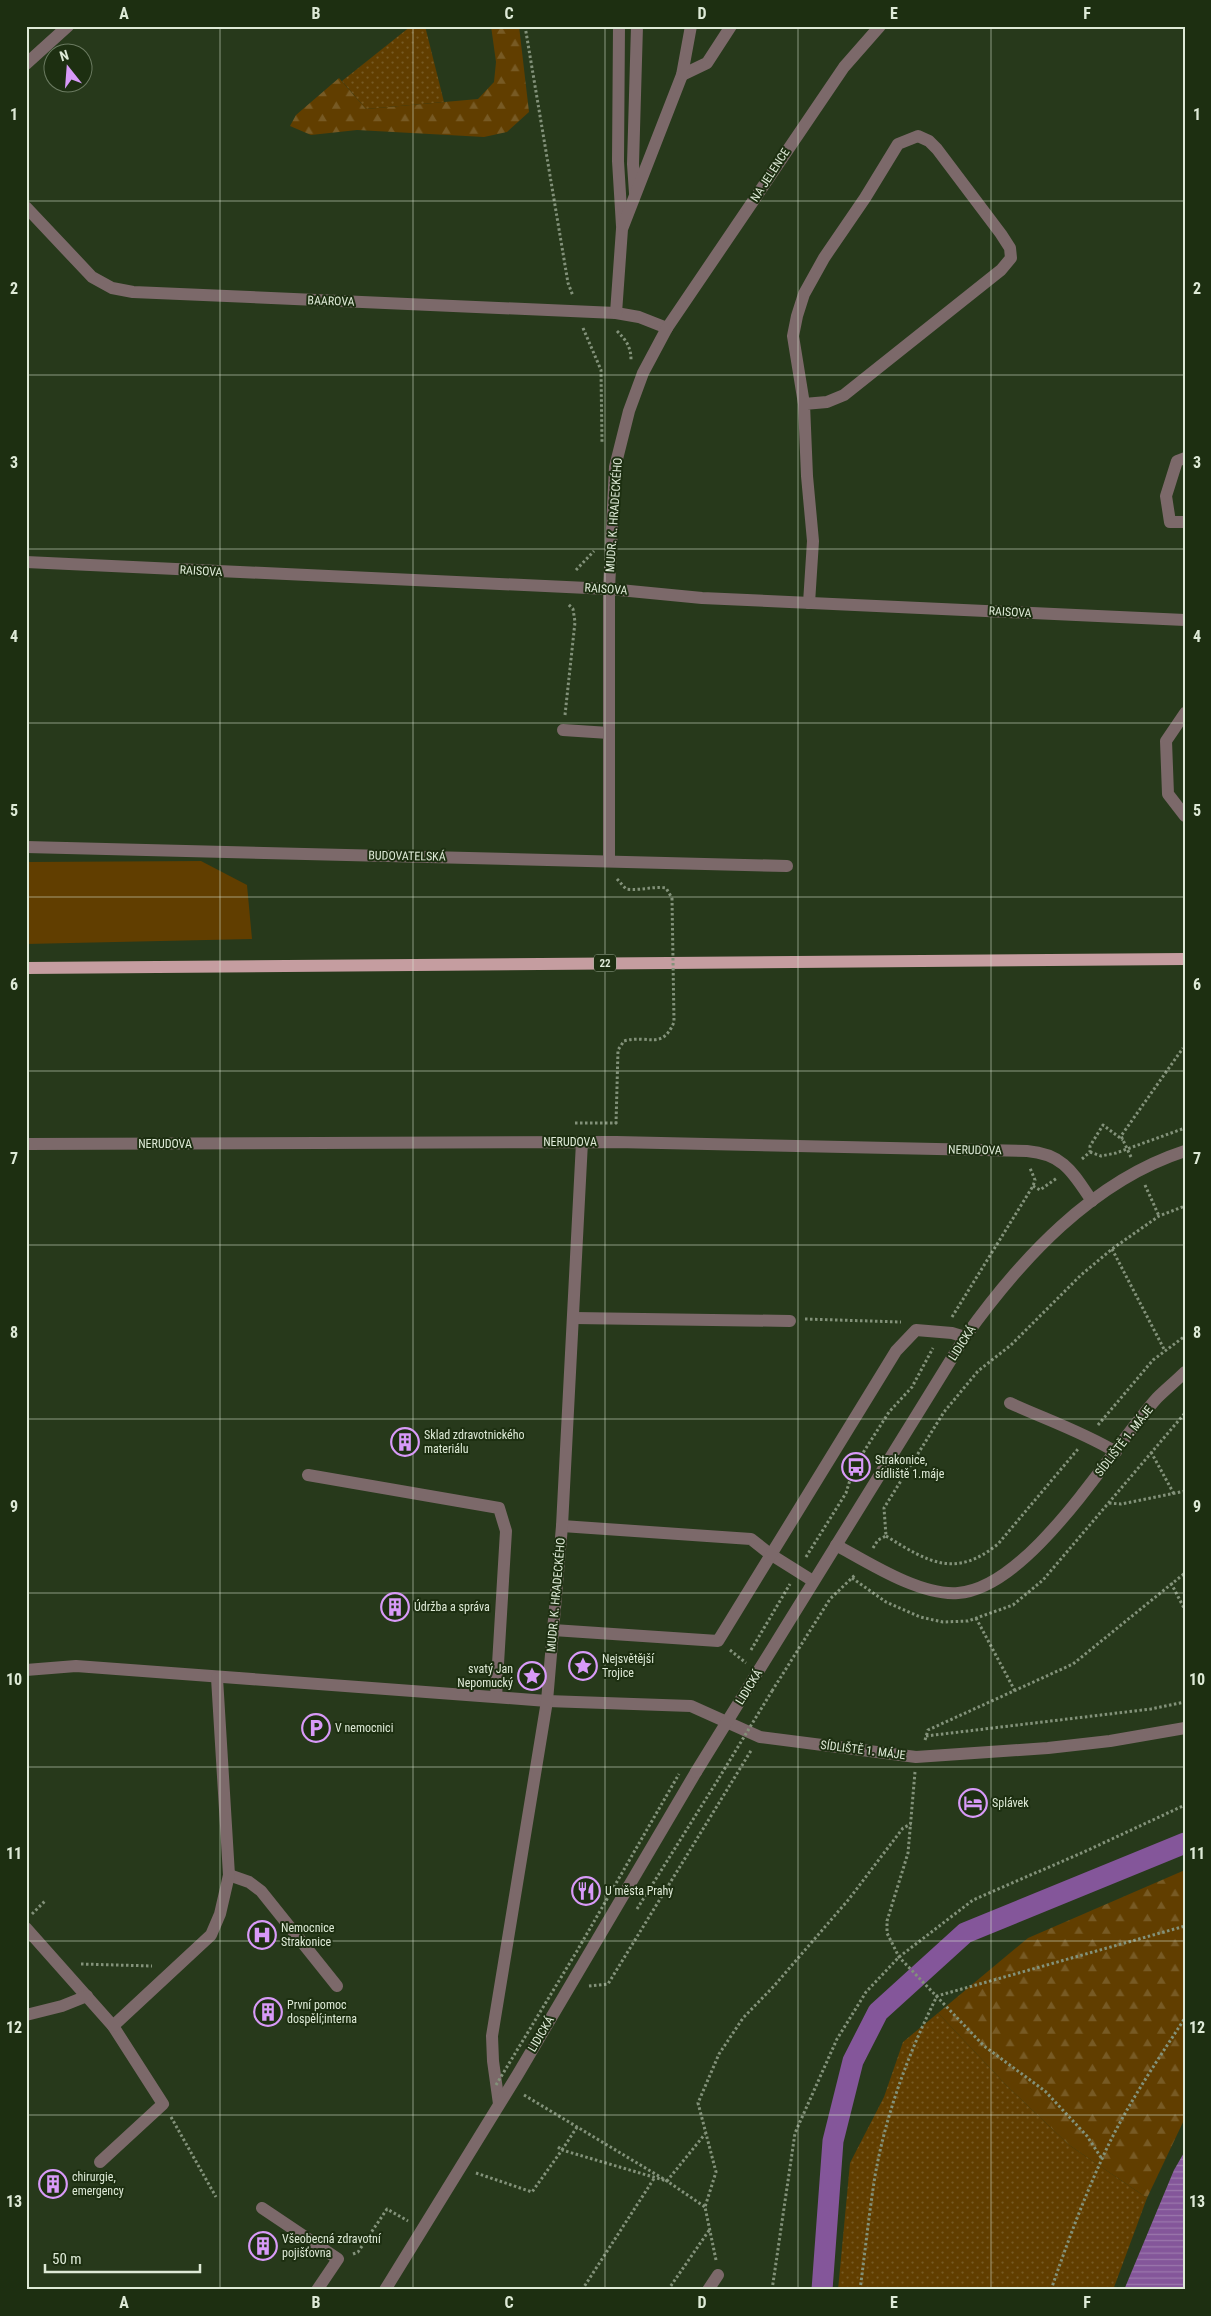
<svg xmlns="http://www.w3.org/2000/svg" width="1211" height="2316" font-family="'Roboto Condensed',sans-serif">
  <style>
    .grass { fill: #613e00 }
    .forest { fill: url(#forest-firs) }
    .park { fill: url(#park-dots) }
    .water { fill: url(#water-rules) }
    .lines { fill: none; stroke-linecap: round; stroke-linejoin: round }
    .canal { stroke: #84569a; stroke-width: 21 }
    .path { stroke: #83927a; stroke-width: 3; stroke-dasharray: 2.5 2.5; stroke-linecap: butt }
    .minor { stroke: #7c696a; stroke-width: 12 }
    .major { stroke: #c59da0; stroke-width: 12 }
    .path-bridge { stroke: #83927a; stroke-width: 3; stroke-dasharray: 2.5 2.5; stroke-linecap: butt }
    .minor-bridge { stroke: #7c696a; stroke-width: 12 }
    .grid { fill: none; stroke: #deead7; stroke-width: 1; stroke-opacity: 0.55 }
    .labels { text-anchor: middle; stroke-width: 4; stroke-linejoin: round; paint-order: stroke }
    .shield { fill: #1d2f11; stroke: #a4b29c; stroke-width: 1 }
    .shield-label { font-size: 11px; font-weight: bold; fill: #deead7 }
    .street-label { font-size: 12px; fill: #deead7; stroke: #1d2f11 }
    .poi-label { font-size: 12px; fill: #deead7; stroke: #1d2f11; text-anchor: start }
    .neatline { fill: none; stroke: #deead7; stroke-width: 2 }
    .grid-label { font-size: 16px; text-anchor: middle; font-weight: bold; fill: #deead7 }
  </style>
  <defs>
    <pattern id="forest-firs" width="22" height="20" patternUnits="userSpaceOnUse" patternTransform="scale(1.25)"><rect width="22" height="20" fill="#613e00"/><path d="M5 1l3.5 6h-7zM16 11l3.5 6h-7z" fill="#775a24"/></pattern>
    <pattern id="park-dots" width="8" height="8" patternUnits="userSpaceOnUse" patternTransform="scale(1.25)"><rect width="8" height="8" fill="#613e00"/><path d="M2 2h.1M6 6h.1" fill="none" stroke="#775a24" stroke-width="1.8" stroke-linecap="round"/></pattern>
    <pattern id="water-rules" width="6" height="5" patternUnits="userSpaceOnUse" patternTransform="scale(1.25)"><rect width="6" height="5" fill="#84569a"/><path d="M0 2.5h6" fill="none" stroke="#9b77ac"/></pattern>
  </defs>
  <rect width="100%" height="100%" fill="#27391b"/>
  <polygon class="grass" points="201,861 247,885 252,939 26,944 26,862"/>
  <g class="forest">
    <polygon points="491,26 519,26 529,112 507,132 484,137 357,130 311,135 290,126 296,115 339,78 366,109 478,99 494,82 496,62"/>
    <polygon points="1185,1870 1185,2118 1147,2198 1069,2145 1007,2086 938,2013 1028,1938"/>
  </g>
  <g class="park">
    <polygon points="411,26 425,26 444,102 366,109 342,81"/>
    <polygon points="938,2013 1007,2086 1069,2145 1147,2198 1113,2290 838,2290 850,2163 884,2097 903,2042"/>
  </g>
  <polygon class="water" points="1185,2151 1185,2290 1124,2290 1174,2170"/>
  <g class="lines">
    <polyline class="canal" points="822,2290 833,2141 853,2061 878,2012 965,1933 1185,1843"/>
    <g class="path">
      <polyline points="525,26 568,283 573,296"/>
      <polyline points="583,328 601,370 602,443"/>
      <path d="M617,331c9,9 14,16 14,29"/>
      <polyline points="576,570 594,551"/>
      <polyline points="565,715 575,622 573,609 568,604"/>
      <path d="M617,879l9,10c15,2 26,-3 40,-1l6,10"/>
      <polyline points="575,1123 617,1123"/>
      <path d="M616,1124l2,-74 6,-9c24,-7 38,10 50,-19"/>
      <polyline points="1090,1152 1101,1156 1116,1153 1185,1128"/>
      <polyline points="1131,1157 1121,1136 1183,1048"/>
      <polyline points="1082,1159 1090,1152 1090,1146 1103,1125 1123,1140"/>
      <polyline points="1145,1185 1159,1216"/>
      <polyline points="1033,1186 1040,1190 1057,1178"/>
      <polyline points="1112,1249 1165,1351"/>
      <polyline points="952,1317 1033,1186 1035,1180 1030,1168"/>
      <polyline points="805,1319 901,1322"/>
      <polyline points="1098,1425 1153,1360 1185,1336"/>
      <polyline points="1151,1452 1174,1494"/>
      <polyline points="1109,1503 1121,1504 1185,1491"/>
      <path d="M886,1536c42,26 69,43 112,8l80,-95"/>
      <polyline points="873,1548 878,1540 886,1536 884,1508 944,1412 978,1371 1011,1345 1081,1275 1112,1249 1159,1216 1185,1206"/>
      <polyline points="806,1557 846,1493 854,1467 889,1412 912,1387 933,1348"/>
      <polyline points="852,1578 886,1602 920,1617 943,1622 968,1621 1013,1605 1043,1580 1185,1413"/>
      <polyline points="1171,1583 1185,1610"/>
      <polyline points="976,1618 1015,1691"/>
      <polyline points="730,1650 746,1663"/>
      <polyline points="751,1650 790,1584"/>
      <polyline points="772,1691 830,1599 856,1574"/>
      <polyline points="926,1736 1151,1709 1185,1702"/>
      <polyline points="925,1740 928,1730 1073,1664 1185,1573"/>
      <polyline points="915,1772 908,1853 887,1921 887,1933 899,1957 984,2046 1045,2091 1087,2136 1102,2159"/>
      <polyline points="637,1909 719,1778"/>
      <polyline points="32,1914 46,1900"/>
      <polyline points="81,1964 152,1966"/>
      <polyline points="589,1986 608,1984 752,1749"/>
      <polyline points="524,2095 667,2181 705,2207"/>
      <polyline points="171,2117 216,2197"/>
      <polyline points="558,2147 562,2150 577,2127"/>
      <polyline points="476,2173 532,2192 562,2150 667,2181 705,2134"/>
      <polyline points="353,2254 358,2252 387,2209 408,2221"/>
      <polyline points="716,2260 705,2207 716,2172 698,2103 719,2054 743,2018 774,1986 849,1899 903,1828 911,1824"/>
      <polyline points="582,2290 655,2177"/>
      <polyline points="668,2290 710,2229"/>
      <polyline points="772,2290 795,2133 837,2039 866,1992 899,1957 973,1900 1086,1851 1185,1805"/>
      <path d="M860,2290c5,-38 9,-76 15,-114 11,-63 34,-124 62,-180l248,-70"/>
      <path d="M1051,2290c15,-44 31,-87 50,-129 22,-50 54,-97 84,-143"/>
    </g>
    <g class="minor">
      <polyline points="619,26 618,161 622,226"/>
      <polyline points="26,64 68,26"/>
      <polyline points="682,75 707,63 731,26"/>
      <polyline points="635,193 633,164 637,26"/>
      <polyline points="26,207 92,277 112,288 133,292 616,313 639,317 667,328"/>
      <polyline points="616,313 622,229 682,75 691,26"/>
      <polyline points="804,404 827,402 844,395 1001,270 1011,258 1010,248 1001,234 937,149 929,141 918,136 898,144 865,198 824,258 804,294 797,316 793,336 804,404 807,476 813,541 809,603"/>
      <polyline points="1185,458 1177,461 1166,496 1170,522 1185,522"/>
      <polyline points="26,562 609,589 702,598 1185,620"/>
      <polyline points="1185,713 1166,741 1168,794 1185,816"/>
      <polyline points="563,730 609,733"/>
      <polyline points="26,847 787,866"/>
      <polyline points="609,861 609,589 615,467 629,411 643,373 667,328 844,67 880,26"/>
      <path d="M26,1144l590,-2 411,9c37,3 46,22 65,50"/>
      <polyline points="574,1318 790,1321"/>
      <path d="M1010,1403c35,16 73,29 106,49"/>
      <polyline points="308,1475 499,1508 506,1531 496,1697"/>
      <polyline points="562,1526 751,1539 770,1554 813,1581"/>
      <path d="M836,1545c33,18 84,51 122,48 72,-5 153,-144 199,-195 9,-9 19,-17 28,-26"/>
      <polyline points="553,1630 718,1641 896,1351 916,1330 952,1333 965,1337"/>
      <polyline points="26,1670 76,1666 547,1701 691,1706 760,1737 916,1757 1048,1748 1110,1741 1185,1728"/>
      <path d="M759,1670l206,-333c55,-77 127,-156 220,-186"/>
      <polyline points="229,1875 249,1882 261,1891 337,1986"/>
      <polyline points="26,1928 113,2026 163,2104 100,2162"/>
      <polyline points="26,2015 62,2006 87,1996"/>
      <polyline points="113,2026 211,1935 220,1914 229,1875 217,1678"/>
      <polyline points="499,2104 493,2061 492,2036 547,1701 562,1526 582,1142"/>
      <polyline points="262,2208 338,2259 317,2290"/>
      <polyline points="385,2290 518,2074 696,1772"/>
      <polyline points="708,2290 718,2275"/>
    </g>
    <polyline class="major" points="26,968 1185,959"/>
    <g class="path-bridge">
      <polyline points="672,898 674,1022"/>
      <polyline points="719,1778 772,1691"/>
      <polyline points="496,2085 577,1951 679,1774"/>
    </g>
    <polyline class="minor-bridge" points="696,1772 759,1670"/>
  </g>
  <path class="grid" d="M220,26v2264M413,26v2264M605,26v2264M798,26v2264M991,26v2264M26,201h1159M26,375h1159M26,549h1159M26,723h1159M26,897h1159M26,1071h1159M26,1245h1159M26,1419h1159M26,1593h1159M26,1767h1159M26,1941h1159M26,2115h1159"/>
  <defs>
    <symbol id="building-ring" viewBox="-11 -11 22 22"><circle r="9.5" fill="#1d2f11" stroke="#d89af8" stroke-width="1.5"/><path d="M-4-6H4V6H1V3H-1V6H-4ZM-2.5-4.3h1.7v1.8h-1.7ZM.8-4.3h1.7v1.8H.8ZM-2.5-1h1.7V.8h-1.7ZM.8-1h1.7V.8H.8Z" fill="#d89af8"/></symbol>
    <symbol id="bus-ring" viewBox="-11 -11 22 22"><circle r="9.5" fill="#1d2f11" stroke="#d89af8" stroke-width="1.5"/><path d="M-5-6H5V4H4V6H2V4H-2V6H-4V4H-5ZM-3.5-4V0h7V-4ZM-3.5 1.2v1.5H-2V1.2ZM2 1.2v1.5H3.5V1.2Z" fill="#d89af8"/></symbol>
    <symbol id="sight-ring" viewBox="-11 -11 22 22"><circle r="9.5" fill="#1d2f11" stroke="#d89af8" stroke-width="1.5"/><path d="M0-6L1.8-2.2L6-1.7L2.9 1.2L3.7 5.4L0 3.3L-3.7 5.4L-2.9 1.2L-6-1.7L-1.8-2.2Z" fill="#d89af8"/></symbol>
    <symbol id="parking-ring" viewBox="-11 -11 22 22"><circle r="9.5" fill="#1d2f11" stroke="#d89af8" stroke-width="1.5"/><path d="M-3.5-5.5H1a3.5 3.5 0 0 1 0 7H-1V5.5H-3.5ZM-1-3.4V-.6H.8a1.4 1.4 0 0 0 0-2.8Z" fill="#d89af8"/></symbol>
    <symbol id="hotel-ring" viewBox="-11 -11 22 22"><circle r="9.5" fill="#1d2f11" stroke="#d89af8" stroke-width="1.5"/><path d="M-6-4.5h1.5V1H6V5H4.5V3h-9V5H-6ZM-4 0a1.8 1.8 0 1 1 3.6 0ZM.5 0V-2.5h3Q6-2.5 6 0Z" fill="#d89af8"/></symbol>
    <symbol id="restaurant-ring" viewBox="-11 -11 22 22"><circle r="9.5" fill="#1d2f11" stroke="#d89af8" stroke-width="1.5"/><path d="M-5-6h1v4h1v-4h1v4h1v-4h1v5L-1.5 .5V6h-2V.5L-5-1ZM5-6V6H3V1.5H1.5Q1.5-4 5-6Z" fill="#d89af8"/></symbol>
    <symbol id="hospital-ring" viewBox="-11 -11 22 22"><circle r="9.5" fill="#1d2f11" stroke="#d89af8" stroke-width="1.5"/><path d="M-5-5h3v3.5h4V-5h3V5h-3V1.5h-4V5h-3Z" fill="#d89af8"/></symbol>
  </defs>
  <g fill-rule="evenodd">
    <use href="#building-ring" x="389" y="1426" width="32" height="32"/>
    <use href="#bus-ring" x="840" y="1451" width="32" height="32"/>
    <use href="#building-ring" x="379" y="1591" width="32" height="32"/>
    <use href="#sight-ring" x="567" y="1650" width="32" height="32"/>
    <use href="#sight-ring" x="516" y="1660" width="32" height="32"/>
    <use href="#parking-ring" x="300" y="1712" width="32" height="32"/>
    <use href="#hotel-ring" x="957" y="1787" width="32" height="32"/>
    <use href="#restaurant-ring" x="570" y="1875" width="32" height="32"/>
    <use href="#hospital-ring" x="246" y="1919" width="32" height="32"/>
    <use href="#building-ring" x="252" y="1996" width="32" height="32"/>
    <use href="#building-ring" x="37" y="2168" width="32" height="32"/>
    <use href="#building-ring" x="247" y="2230" width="32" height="32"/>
  </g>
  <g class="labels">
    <rect class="shield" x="594" y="954.5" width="22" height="17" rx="4"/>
    <g class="shield-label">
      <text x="605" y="967">22</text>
    </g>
    <g class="street-label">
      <text transform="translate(770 175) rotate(-57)" y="4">NA JELENCE</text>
      <text transform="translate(331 301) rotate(2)" y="4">BAAROVA</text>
      <text transform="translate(614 515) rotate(-86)" y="4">MUDR. K. HRADECKÉHO</text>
      <text transform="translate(201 571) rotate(3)" y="4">RAISOVA</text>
      <text transform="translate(606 589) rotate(4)" y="4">RAISOVA</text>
      <text transform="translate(1010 612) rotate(3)" y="4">RAISOVA</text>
      <text transform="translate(407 856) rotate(1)" y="4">BUDOVATELSKÁ</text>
      <text x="570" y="1146">NERUDOVA</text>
      <text x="165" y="1148">NERUDOVA</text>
      <text transform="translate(975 1150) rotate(1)" y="4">NERUDOVA</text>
      <text transform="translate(962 1343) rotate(-57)" y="4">LIDICKÁ</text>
      <text transform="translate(1124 1441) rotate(-52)" y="4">SÍDLIŠTĚ 1. MÁJE</text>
      <text transform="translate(556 1595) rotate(-85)" y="4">MUDR. K. HRADECKÉHO</text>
      <text transform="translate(749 1687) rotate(-58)" y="4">LIDICKÁ</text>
      <text transform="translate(863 1750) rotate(7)" y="4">SÍDLIŠTĚ 1. MÁJE</text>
      <text transform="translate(541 2034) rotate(-59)" y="4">LIDICKÁ</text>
    </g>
    <g class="poi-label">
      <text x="424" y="1439">Sklad zdravotnického<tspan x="424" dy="14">materiálu</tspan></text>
      <text x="875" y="1464">Strakonice,<tspan x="875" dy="14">sídliště 1.máje</tspan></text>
      <text x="414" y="1611">Údržba a správa</text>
      <text x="602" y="1663">Nejsvětější<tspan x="602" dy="14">Trojice</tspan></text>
      <text x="513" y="1673" text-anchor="end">svatý Jan<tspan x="513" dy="14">Nepomucký</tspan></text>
      <text x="335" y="1732">V nemocnici</text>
      <text x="992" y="1807">Splávek</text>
      <text x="605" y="1895">U města Prahy</text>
      <text x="281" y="1932">Nemocnice<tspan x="281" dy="14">Strakonice</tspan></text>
      <text x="287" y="2009">První pomoc<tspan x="287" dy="14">dospělí;interna</tspan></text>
      <text x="72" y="2181">chirurgie,<tspan x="72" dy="14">emergency</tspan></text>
      <text x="282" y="2243">Všeobecná zdravotní<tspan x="282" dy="14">pojišťovna</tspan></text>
    </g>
  </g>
  <rect width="1211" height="2316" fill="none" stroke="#1d2f11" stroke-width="55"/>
  <g transform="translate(68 68) rotate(343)"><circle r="24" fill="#1d2f11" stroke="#6a7a60"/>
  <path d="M0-4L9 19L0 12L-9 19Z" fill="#d89af8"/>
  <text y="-8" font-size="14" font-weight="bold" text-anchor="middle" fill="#deead7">N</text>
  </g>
  <path d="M45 2264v8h155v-8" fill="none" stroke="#deead7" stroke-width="2.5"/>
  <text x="52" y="2264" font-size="15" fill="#deead7" stroke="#1d2f11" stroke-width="4" paint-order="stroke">50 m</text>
  <rect x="28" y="28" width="1156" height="2260" class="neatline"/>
  <g class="grid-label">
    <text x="124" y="19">A</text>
    <text x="316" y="19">B</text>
    <text x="509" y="19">C</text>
    <text x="702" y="19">D</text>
    <text x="894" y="19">E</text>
    <text x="1087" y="19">F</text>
    <text x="14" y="120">1</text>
    <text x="1197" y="120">1</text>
    <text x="14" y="294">2</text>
    <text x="1197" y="294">2</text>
    <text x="14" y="468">3</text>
    <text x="1197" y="468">3</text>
    <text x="14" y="642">4</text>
    <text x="1197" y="642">4</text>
    <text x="14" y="816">5</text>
    <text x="1197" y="816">5</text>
    <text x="14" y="990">6</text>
    <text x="1197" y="990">6</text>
    <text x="14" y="1164">7</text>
    <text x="1197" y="1164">7</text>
    <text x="14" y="1338">8</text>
    <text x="1197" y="1338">8</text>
    <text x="14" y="1512">9</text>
    <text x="1197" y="1512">9</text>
    <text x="14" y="1685">10</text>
    <text x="1197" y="1685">10</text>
    <text x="14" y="1859">11</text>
    <text x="1197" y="1859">11</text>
    <text x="14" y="2033">12</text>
    <text x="1197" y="2033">12</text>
    <text x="14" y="2207">13</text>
    <text x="1197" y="2207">13</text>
    <text x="124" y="2308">A</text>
    <text x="316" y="2308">B</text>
    <text x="509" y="2308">C</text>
    <text x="702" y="2308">D</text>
    <text x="894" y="2308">E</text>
    <text x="1087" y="2308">F</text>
  </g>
</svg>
